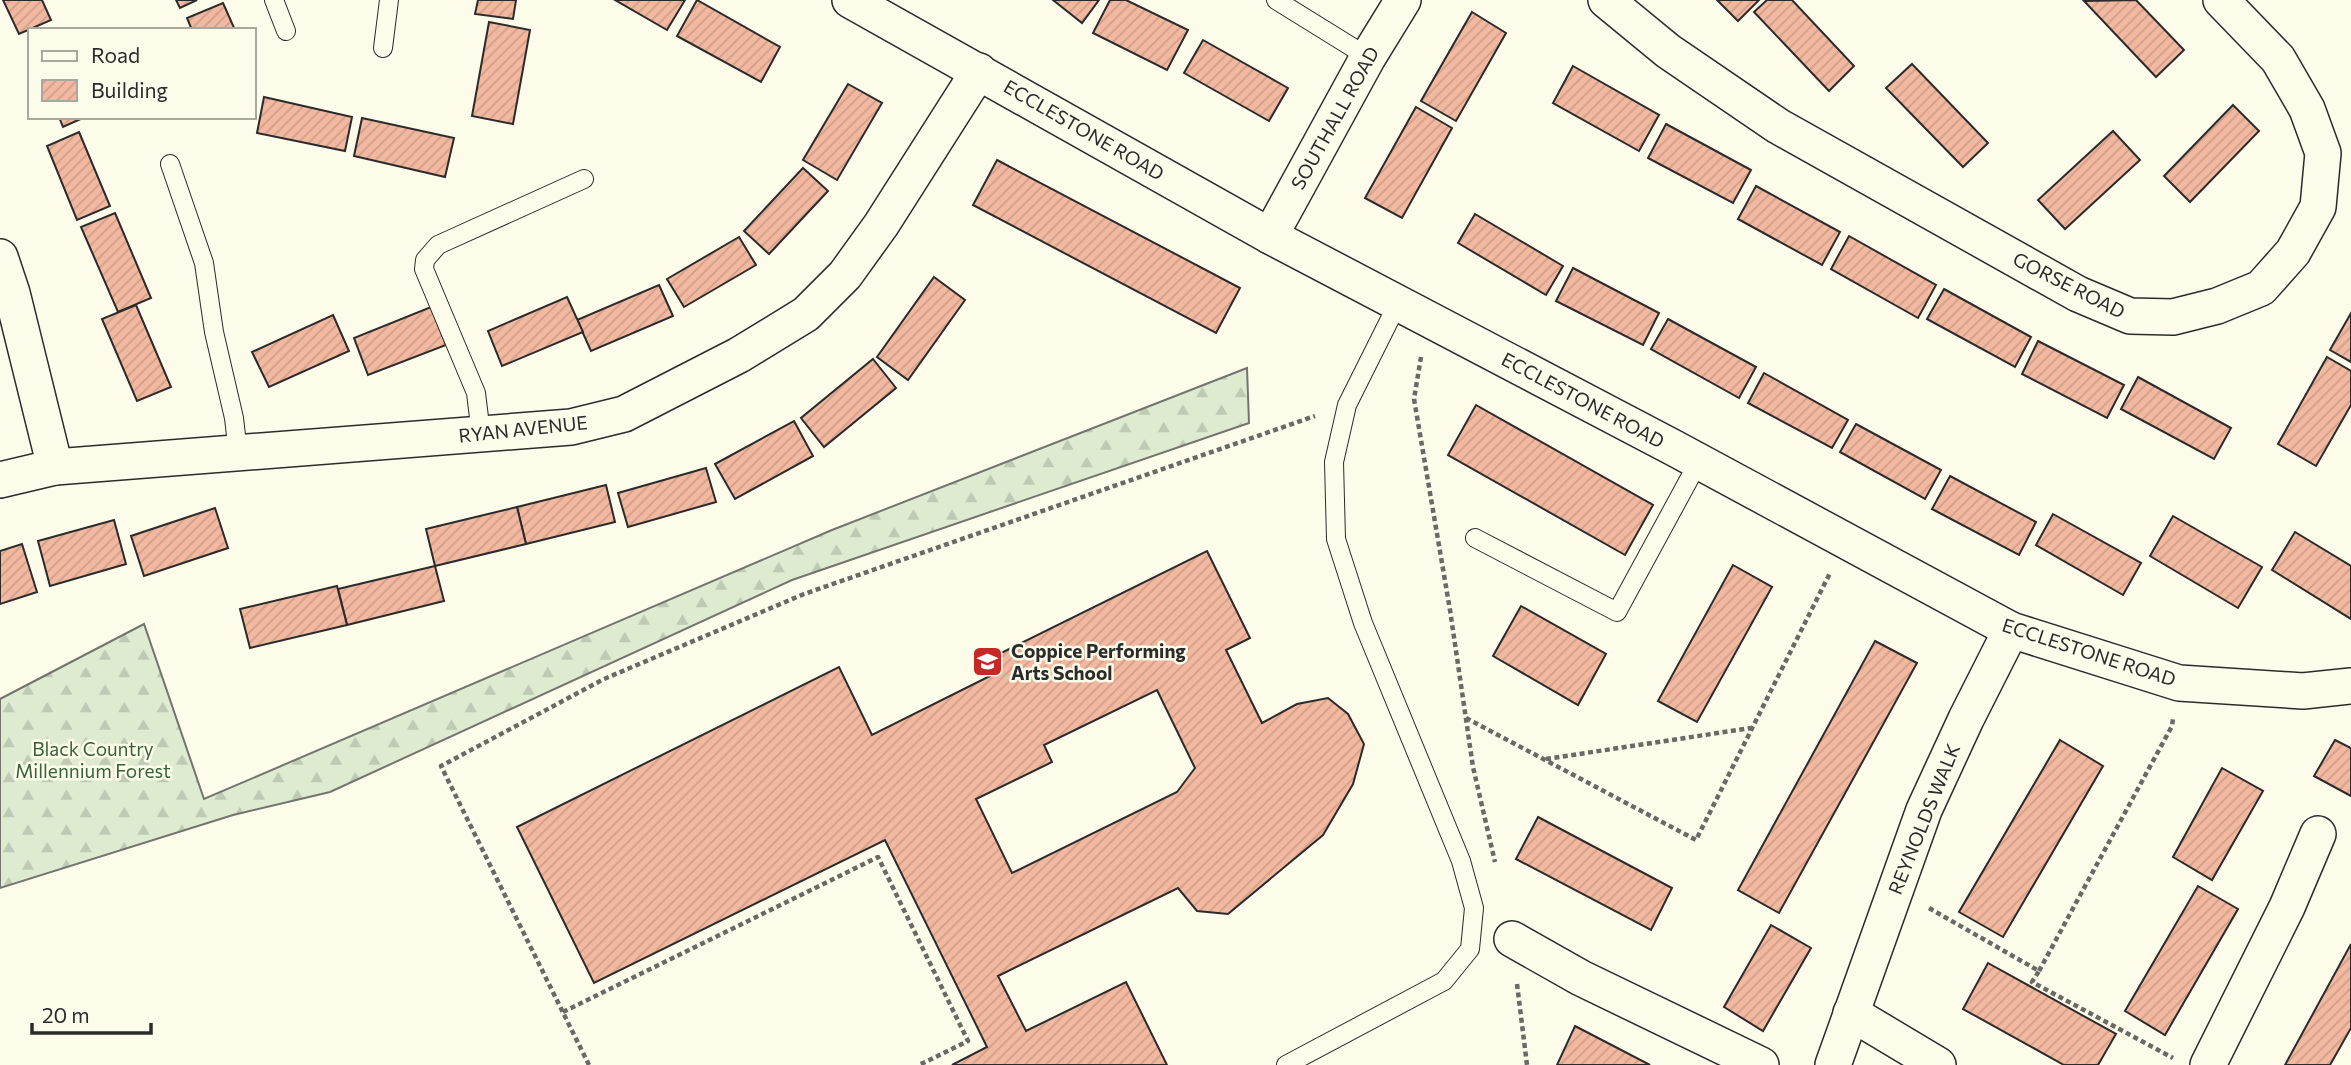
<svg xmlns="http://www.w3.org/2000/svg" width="2351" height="1065" font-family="Commissioner,sans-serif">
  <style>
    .forest { fill: url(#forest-firs); stroke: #74746e; stroke-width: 2 }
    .building { fill: url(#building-hatch); stroke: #2b2b2b; stroke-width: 2; fill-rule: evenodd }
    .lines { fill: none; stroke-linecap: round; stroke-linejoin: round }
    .lane-casing { stroke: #2b2b2b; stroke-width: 20 }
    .street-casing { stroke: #2b2b2b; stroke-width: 38 }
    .path { stroke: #6a6964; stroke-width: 4.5; stroke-dasharray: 5 3.5; stroke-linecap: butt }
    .lane { stroke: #fdfbea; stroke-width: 18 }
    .street { stroke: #fdfbea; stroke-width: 35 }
    .labels { text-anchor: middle; stroke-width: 5; stroke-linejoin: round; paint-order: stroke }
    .street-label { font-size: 19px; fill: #2b2b2b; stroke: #fdfbea }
    .poi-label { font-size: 19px; font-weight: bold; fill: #2b2b2b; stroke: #fdfbea; text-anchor: start }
    .park-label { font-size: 19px; fill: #34623c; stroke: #fdfbea }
  </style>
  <defs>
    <pattern id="forest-firs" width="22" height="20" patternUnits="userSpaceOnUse" patternTransform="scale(1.75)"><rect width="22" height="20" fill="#deebd1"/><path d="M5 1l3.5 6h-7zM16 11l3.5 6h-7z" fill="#bfcab4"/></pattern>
    <pattern id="building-hatch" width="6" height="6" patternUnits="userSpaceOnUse" patternTransform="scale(1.75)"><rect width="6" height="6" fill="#f2b8a0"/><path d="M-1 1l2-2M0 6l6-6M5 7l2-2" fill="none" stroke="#d09e8a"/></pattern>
  </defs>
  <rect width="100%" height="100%" fill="#fdfbea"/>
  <polygon class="forest" points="1247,368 1249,423 792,580 330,792 233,815 0,888 0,699 144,624 204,799 832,530"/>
  <g class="building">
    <polygon points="3,0 42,0 51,20 19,34"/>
    <polygon points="176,0 197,0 180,8"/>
    <polygon points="478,0 516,0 513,19 475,14"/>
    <polygon points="615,0 685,0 667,30"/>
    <polygon points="697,0 780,47 761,82 677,36"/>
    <polygon points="1053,0 1099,0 1082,23"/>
    <polygon points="1110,0 1126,0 1188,30 1167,70 1093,33"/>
    <polygon points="1717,0 1759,0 1738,21"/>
    <polygon points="1767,0 1792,0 1854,66 1829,91 1754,12"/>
    <polygon points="2136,0 2184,50 2156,77 2084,1"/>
    <polygon points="223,3 235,30 192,30 187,18"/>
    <polygon points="1472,12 1506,33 1456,121 1421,101"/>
    <polygon points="489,22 530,30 513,124 472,116"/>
    <polygon points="1203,40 1288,88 1269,121 1184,73"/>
    <polygon points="1912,64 1988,143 1963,167 1886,88"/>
    <polygon points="1573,66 1659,115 1639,151 1553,103"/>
    <polygon points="848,84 882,103 837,180 803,160"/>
    <polygon points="264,97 352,117 345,151 257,133"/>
    <polygon points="2233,105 2259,131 2190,202 2164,176"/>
    <polygon points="1416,107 1452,128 1402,218 1365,198"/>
    <polygon points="59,117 85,117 63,127"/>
    <polygon points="362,118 454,138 445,177 354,156"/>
    <polygon points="1666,124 1751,170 1733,203 1648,158"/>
    <polygon points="2113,131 2140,160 2065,229 2038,200"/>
    <polygon points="79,132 110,206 77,220 47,146"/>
    <polygon points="997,160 1240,288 1216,333 973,205"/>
    <polygon points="803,168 828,191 769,254 744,231"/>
    <polygon points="1756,186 1840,232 1822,265 1738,219"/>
    <polygon points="115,213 151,298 118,312 81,227"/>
    <polygon points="1475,214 1563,266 1546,295 1458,243"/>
    <polygon points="1849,236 1936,285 1918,318 1831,269"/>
    <polygon points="739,237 756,265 684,307 667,279"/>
    <polygon points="1573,268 1659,313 1643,345 1556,301"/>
    <polygon points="934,277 965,300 908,380 877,357"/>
    <polygon points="659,285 673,316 591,351 577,320"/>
    <polygon points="1944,289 2031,337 2015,367 1927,319"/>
    <polygon points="567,297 583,332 502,366 488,331"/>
    <polygon points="136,305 171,387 137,401 102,319"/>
    <polygon points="431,307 446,345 368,375 354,338"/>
    <polygon points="2351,313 2351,362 2330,350"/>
    <polygon points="333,315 349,351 269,387 252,352"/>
    <polygon points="1668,319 1756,367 1739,398 1651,349"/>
    <polygon points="2038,341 2124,385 2107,418 2022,374"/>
    <polygon points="2327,357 2351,371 2351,405 2316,466 2278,444"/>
    <polygon points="873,359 896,388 824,447 801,418"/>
    <polygon points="1764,373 1848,420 1832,448 1748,403"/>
    <polygon points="2138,377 2231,428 2214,459 2121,409"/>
    <polygon points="1476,405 1653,505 1625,555 1448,455"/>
    <polygon points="794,421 813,456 735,499 715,464"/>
    <polygon points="1856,424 1941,470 1925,499 1840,452"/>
    <polygon points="706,468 716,502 628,527 618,493"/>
    <polygon points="1950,476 2036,522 2019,555 1932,509"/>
    <polygon points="606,485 615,522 526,544 517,507"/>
    <polygon points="517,507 526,544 435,566 426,529"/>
    <polygon points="215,508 228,548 144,576 131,536"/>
    <polygon points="2053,514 2141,563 2123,595 2036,545"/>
    <polygon points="2173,516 2262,567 2238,608 2150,556"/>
    <polygon points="114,520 126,564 50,586 38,541"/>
    <polygon points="2295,532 2351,566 2351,619 2272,570"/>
    <polygon points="22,544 37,592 0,604 0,551"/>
    <path d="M1207,551l43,87 -24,12 36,73 35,-19 31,-6 20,16 16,30 -11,40 -30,51 -95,79 -31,-3 -19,-23 -180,88 28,55 100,-49 41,83h-215l35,-18 -102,-207 -291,143 -77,-156 322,-160 33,68 118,-59 -7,-14zM1157,690l38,78 -18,24 -165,81 -36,-74 76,-37 -8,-17z"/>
    <polygon points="1733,565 1772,587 1697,722 1658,701"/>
    <polygon points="435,566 444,601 347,625 338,589"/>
    <polygon points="337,586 347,625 250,648 240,609"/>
    <polygon points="1521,606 1606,654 1578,705 1493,656"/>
    <polygon points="1875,641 1917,663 1779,913 1738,890"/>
    <polygon points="2060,740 2103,766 2003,937 1959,912"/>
    <polygon points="2335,740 2351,748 2351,796 2314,776"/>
    <polygon points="2222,768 2263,791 2212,880 2173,857"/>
    <polygon points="1538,817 1672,888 1651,930 1516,859"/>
    <polygon points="2198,886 2238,909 2165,1035 2125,1011"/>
    <polygon points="1771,925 1811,948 1763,1031 1724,1007"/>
    <polygon points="2351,944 2351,1028 2330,1065 2285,1065"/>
    <polygon points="1988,963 2116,1034 2098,1065 2064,1065 1963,1009"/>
    <polygon points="1575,1026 1650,1065 1557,1065"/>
  </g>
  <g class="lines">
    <defs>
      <g id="lane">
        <polyline points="274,0 286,31"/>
        <polyline points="1276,0 1368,57"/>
        <polyline points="383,48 389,0"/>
        <polyline points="170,164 204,263 214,332 234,418 238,453"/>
        <polyline points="481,434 476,393 424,269 425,260 438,245 584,179"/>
        <polyline points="1475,538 1617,612 1699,461"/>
        <polyline points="1286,1065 1444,981 1470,949 1474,908 1461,861 1363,623 1336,539 1334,462 1347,405 1398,303"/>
      </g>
      <g id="street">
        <polyline points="850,0 1270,236 1674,448 2011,630 2179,683 2303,691 2351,686"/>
        <polyline points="1606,0 1668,51 1778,126 2078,294 2130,316 2173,317 2217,306 2261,288 2293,252 2318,207 2323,153 2307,109 2278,59 2221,0"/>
        <polyline points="1270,236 1368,57 1403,0"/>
        <polyline points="0,257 12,293 55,467"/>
        <polyline points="0,480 55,467 571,427 624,414 739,355 806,314 845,275 881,225 979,71"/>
        <polyline points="1512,939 1581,978 1761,1065"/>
        <polyline points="1851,1013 1938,1065"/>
        <polyline points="1833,1065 1924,810 1966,719 2011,630"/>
        <polyline points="2208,1065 2287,907 2318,834"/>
      </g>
    </defs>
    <use href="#lane" class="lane-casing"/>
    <use href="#street" class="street-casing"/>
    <g class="path">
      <polyline points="1421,357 1414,399 1450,610 1473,767 1495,862"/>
      <polyline points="1466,718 1696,840 1830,573"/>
      <polyline points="1546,759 1751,728"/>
      <polyline points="1929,908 2039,971 2032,982 2173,1058"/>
      <polyline points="2039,971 2172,726 2173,719"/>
      <polyline points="1517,984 1527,1065"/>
      <polyline points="563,1012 878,857 968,1041 919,1065"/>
      <polyline points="589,1065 441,766 604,679 804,594 1315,416"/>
    </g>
    <use href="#lane" class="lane"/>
    <use href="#street" class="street"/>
  </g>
  <defs>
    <symbol id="school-square" viewBox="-11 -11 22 22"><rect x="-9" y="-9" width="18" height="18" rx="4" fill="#c62828" stroke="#fdfbea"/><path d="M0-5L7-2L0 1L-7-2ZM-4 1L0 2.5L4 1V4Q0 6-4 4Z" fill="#fff"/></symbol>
  </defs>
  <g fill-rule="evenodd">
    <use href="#school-square" x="970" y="644" width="35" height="35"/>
  </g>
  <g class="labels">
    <g class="street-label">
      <text transform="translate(1335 118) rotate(-61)" y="7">SOUTHALL ROAD</text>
      <text transform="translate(1084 130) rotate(30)" y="7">ECCLESTONE ROAD</text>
      <text transform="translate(2069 285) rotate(27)" y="7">GORSE ROAD</text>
      <text transform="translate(1583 400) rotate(28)" y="7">ECCLESTONE ROAD</text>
      <text transform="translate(523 429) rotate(-6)" y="7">RYAN AVENUE</text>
      <text transform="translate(2089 652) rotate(18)" y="7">ECCLESTONE ROAD</text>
      <text transform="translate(1924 819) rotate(-68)" y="7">REYNOLDS WALK</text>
    </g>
    <g class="poi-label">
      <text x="1011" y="658">Coppice Performing<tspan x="1011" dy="22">Arts School</tspan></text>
    </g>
    <g class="park-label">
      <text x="93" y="756">Black Country<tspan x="93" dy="22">Millennium Forest</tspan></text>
    </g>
  </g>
  <rect x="28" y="28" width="228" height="91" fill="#fdfbea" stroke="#a9a89e" stroke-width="2"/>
  <rect x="42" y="51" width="35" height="10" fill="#fdfbea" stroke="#a9a89e" stroke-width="2"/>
  <text x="91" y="63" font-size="21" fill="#2b2b2b">Road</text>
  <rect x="42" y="80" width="35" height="21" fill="url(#building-hatch)" stroke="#a9a89e" stroke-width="2"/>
  <text x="91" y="98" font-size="21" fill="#2b2b2b">Building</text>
  <path d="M32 1023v10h119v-10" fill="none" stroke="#2b2b2b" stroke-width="3.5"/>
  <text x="42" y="1023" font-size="21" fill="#2b2b2b" stroke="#fdfbea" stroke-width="5" paint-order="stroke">20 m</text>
</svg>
